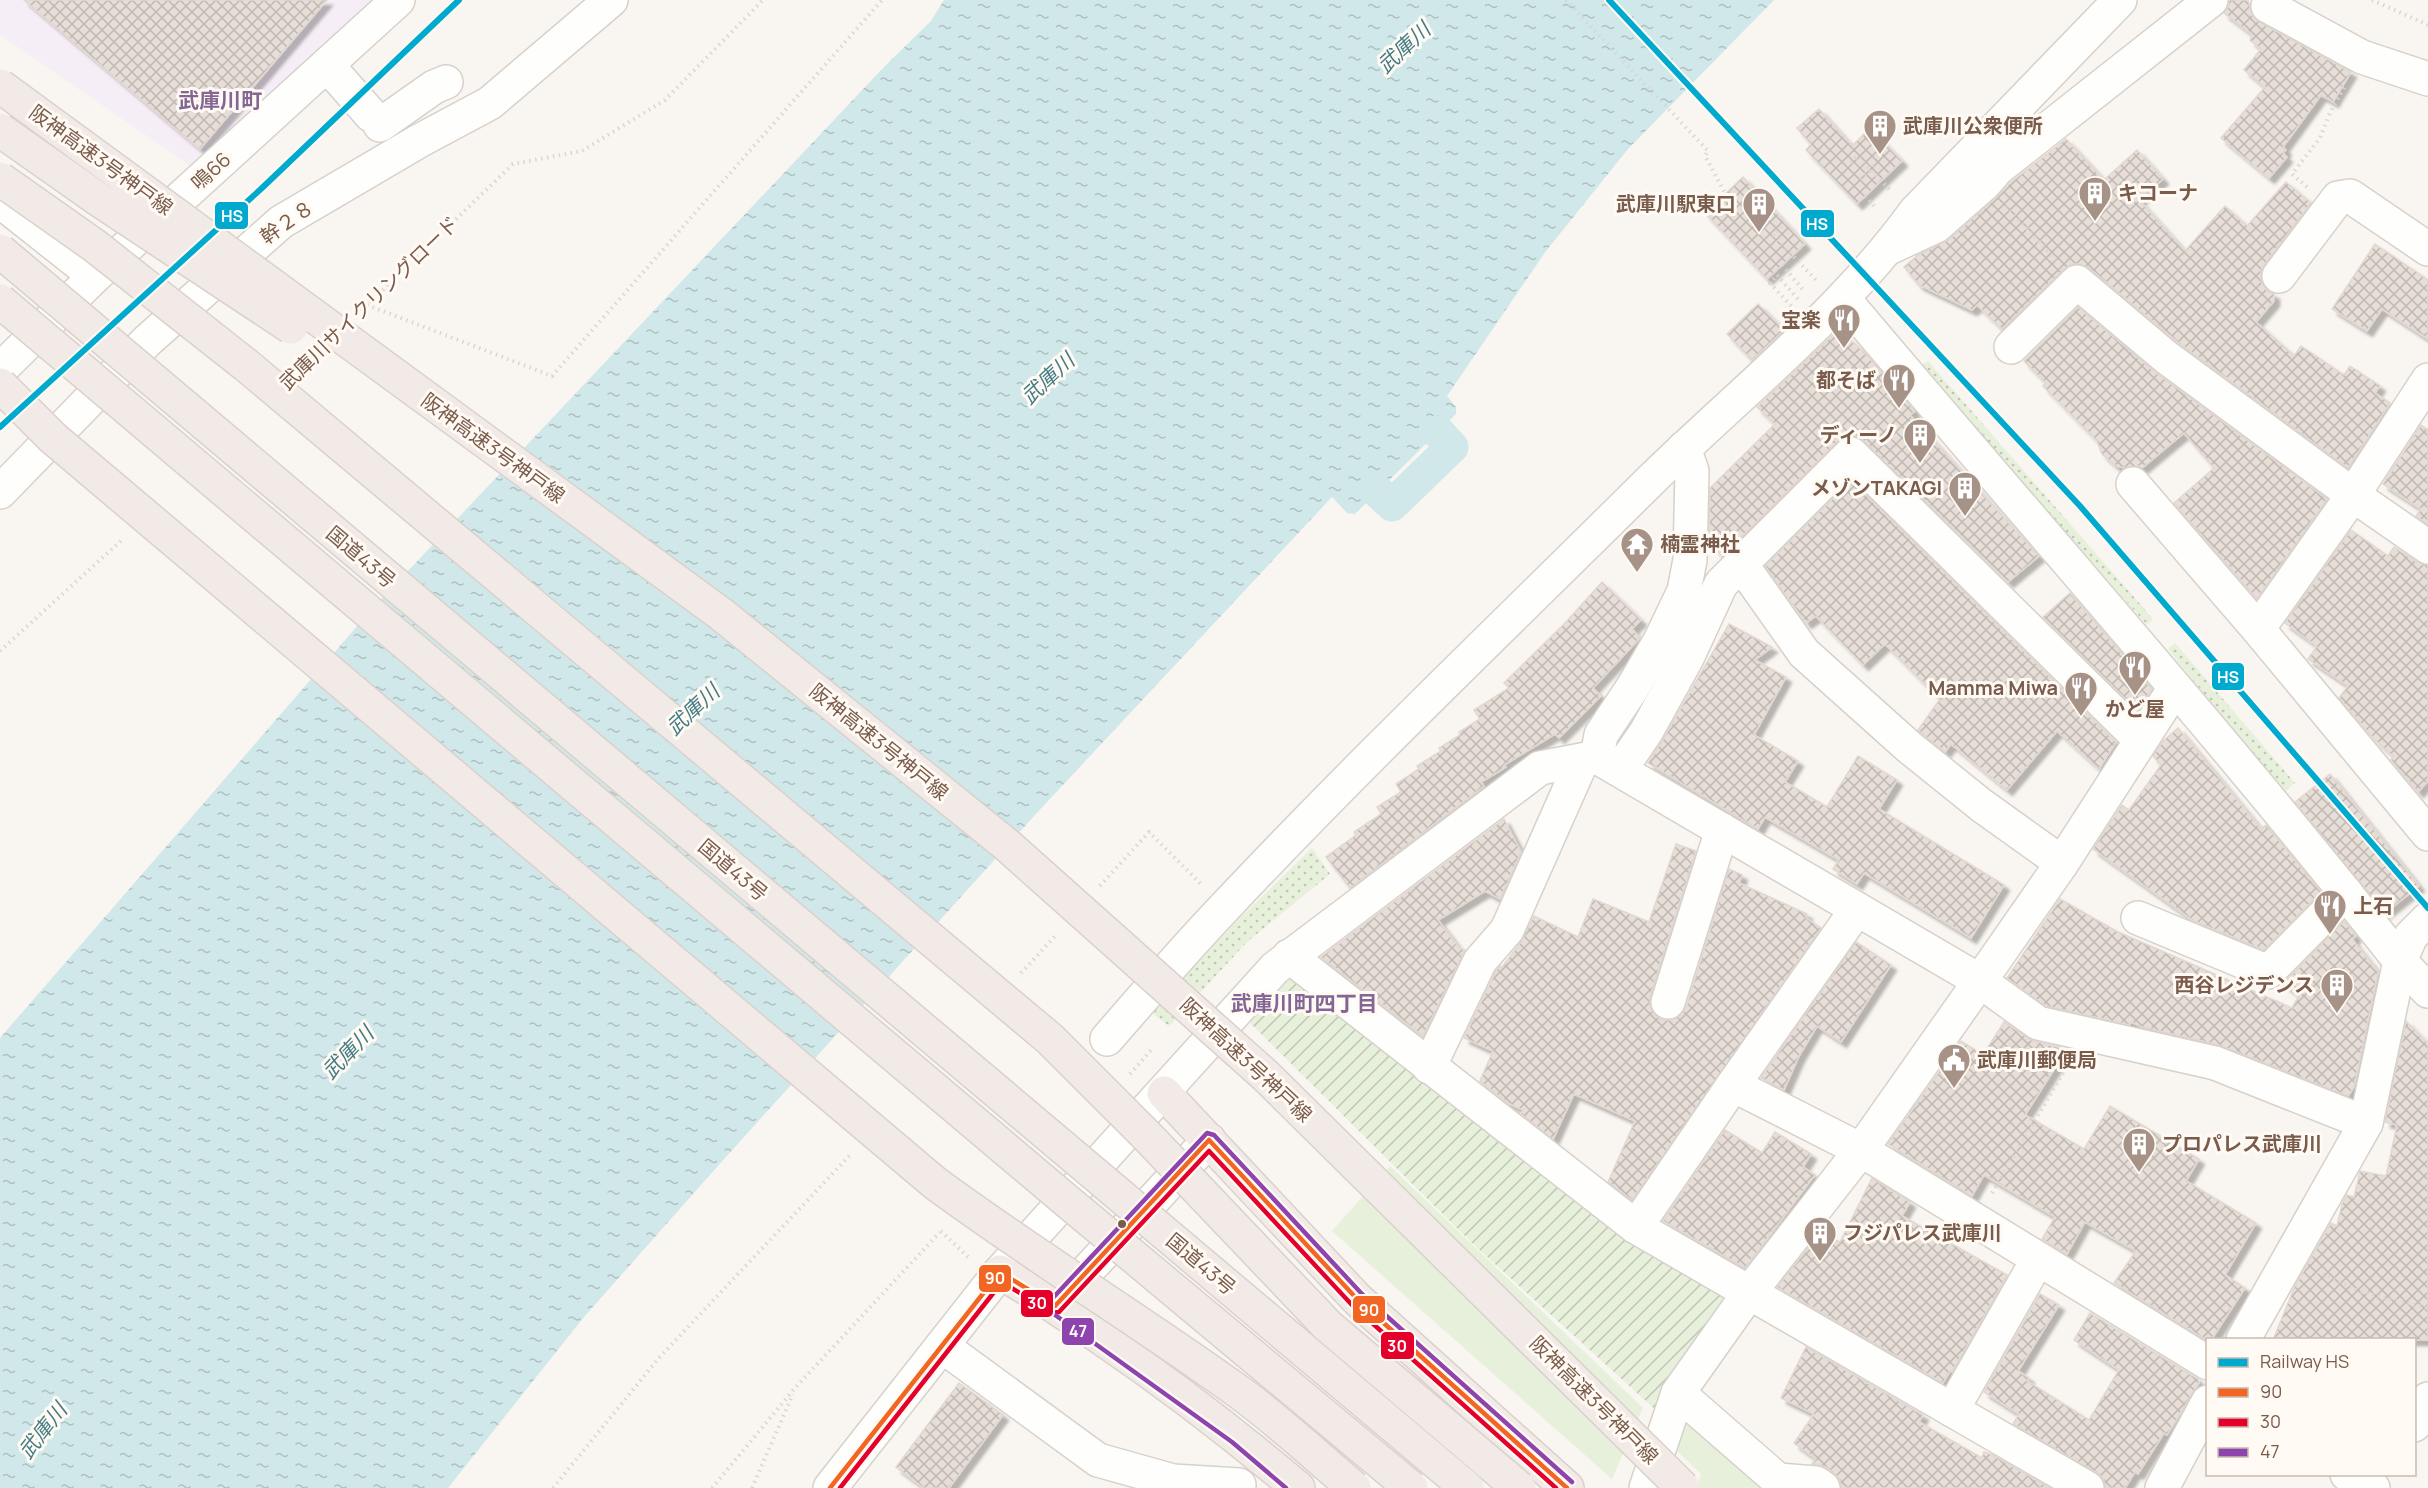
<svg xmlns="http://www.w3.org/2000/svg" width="2428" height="1488" font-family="Manrope,'Noto Sans JP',sans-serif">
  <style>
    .education { fill: #f6eef6 }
    .grass { fill: url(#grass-dots) }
    .park { fill: #e7f0db }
    .garden { fill: url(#garden-furrows) }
    .water { fill: url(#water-ripples) }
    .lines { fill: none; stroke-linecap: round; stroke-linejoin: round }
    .canal { stroke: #d0e8ea; stroke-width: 33 }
    .building { fill: url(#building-cross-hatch); stroke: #e2d8d2; stroke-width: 1.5; filter: url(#shadow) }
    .minor-casing { stroke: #d7d1cb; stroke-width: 36 }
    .highway-casing { stroke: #dad1cc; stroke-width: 36 }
    .path { stroke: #dcd5d0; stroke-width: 4; stroke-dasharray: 1.5 4.5; stroke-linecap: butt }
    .minor { stroke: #fefefd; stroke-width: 33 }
    .highway { stroke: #f2eae7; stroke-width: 33 }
    .highway-bridge-casing { stroke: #dad1cc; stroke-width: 36; stroke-linecap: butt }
    .highway-bridge { stroke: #f2eae7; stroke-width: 33 }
    .bus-1-casing { stroke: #fffaf3; stroke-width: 9 }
    .bus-2-casing { stroke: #fffaf3; stroke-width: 9 }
    .bus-3-casing { stroke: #fffaf3; stroke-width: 9 }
    .bus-1 { stroke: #f26522; stroke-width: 4.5 }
    .bus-2 { stroke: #e4002b; stroke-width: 4.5 }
    .bus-3 { stroke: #8e44ad; stroke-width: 4.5 }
    .rail-1-casing { stroke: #fffaf3; stroke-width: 10 }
    .rail-1 { stroke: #00a9ce; stroke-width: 6 }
    .bus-dot { fill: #7a5c4d; stroke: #fffaf3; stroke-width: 2 }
    .labels { text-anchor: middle; stroke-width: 6; stroke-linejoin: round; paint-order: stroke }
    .poi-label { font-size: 20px; font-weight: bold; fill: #7a5c4d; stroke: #fffaf3; text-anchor: start }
    .street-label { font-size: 20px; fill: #7a5c4d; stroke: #fffaf3 }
    .water-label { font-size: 21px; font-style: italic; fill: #437c86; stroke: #fffaf3 }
    .neighbourhood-label { font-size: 21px; font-weight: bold; fill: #846695; stroke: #fffaf3 }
    .line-badge { stroke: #fffaf3; stroke-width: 2 }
    .badge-label { font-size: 16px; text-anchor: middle; font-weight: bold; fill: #fff }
  </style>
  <defs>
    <pattern id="grass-dots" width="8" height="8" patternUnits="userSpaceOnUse" patternTransform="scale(1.5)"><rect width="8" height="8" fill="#e7f0db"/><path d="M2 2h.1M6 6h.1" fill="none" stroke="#c0c6b4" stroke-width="1.8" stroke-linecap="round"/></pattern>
    <pattern id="garden-furrows" width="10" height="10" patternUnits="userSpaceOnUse" patternTransform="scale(1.5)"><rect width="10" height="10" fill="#e7f0db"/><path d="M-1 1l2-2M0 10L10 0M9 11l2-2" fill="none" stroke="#c0c6b4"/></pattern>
    <pattern id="water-ripples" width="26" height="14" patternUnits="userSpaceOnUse" patternTransform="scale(1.5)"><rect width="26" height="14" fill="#d0e8ea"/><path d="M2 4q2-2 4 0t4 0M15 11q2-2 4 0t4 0" fill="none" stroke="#aebfc0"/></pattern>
    <pattern id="building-cross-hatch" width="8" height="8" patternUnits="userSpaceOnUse" patternTransform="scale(1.5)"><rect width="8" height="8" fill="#e6ded7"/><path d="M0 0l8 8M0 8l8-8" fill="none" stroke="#bfb7b1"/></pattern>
    <filter id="shadow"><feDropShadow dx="5.5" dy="5.5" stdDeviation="1.5" flood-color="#0004"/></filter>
  </defs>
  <rect width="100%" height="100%" fill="#f9f5f0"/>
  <polygon class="education" points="0,0 373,0 192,167 0,35"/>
  <g class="grass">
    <polygon points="1928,361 2153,619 2147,625 1921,366"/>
    <polygon points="2175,643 2295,783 2284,792 2168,649"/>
    <polygon points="1312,848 1330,874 1248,941 1169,1026 1151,1012 1237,921"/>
  </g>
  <g class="park">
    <polygon points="1390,1166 1643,1408 1612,1479 1332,1231"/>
    <polygon points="1685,1417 1775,1488 1697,1488 1701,1474 1670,1444"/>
  </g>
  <polygon class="garden" points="1294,973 1732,1292 1659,1413 1473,1244 1247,1020"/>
  <polygon class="water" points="944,0 1774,0 1628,149 1546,251 1447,396 1456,407 1456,414 1355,514 1347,513 1332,497 1034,816 716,1168 584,1317 448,1488 0,1488 0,1038 372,609 884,67 931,21"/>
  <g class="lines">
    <polyline class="canal" points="1378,492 1392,505 1452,447 1438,432"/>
  </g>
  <g class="building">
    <polygon points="24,0 327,0 200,149"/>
    <polygon points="2229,0 2248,0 2252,15 2259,22 2351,72 2333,102 2321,95 2283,147 2286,150 2283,153 2287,157 2269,178 2221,138 2265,87 2244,70 2261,49 2250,40 2253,35 2224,13 2228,7"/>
    <polygon points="1819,109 1852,146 1870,128 1902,161 1857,204 1806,150 1811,144 1797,128"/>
    <polygon points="2066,139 2104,180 2137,150 2163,179 2139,200 2185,251 2225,206 2247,226 2286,182 2311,203 2264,265 2260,274 2262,283 2267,291 2274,294 2274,301 2256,322 2294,356 2301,346 2344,375 2350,366 2380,386 2375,393 2390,403 2348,468 2178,342 2089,268 2081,264 2072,264 2064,269 2002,329 1977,305 1972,310 1919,285 1904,267 1918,255 1948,240 1997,197 2010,183"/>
    <polygon points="1743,177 1805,244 1767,279 1705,213"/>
    <polygon points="2375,244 2428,280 2428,339 2382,309 2367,331 2332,309"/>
    <polygon points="1758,304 1784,330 1752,360 1727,334"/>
    <polygon points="2078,307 2155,372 2327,499 2257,599 2174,503 2214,468 2184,433 2142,468 2139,466 2125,468 2116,466 2102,454 2097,441 2043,386 2046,383 2024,361"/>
    <polygon points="1833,335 1847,337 1865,353 1915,411 1910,415 2039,556 2008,582 1864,441 1855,436 1846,436 1838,441 1722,556 1709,542 1710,488 1775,424 1757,407"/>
    <polygon points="2421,425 2428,430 2428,524 2416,516 2421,509 2383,484"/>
    <polygon points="1851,480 2116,742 2099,769 2057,731 2007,790 1951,744 1945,752 1918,730 1940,699 1885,644 1863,665 1816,616 1806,623 1765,566"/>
    <polygon points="2351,530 2388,556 2394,547 2417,562 2428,565 2428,781 2418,792 2391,760 2393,756 2374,739 2339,698 2348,686 2308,659 2317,646 2285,623"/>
    <polygon points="1602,582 1641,620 1632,629 1640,638 1639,639 1593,688 1601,696 1559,738 1555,734 1504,765 1506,767 1481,782 1484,786 1350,888 1326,857 1356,835 1354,832 1381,814 1377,807 1401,792 1396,784 1419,769 1417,766 1441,751 1439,748 1460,735 1459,732 1480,719 1474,710 1509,688 1504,683 1565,623"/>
    <polygon points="2070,593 2152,689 2138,711 2043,617"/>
    <polygon points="1729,624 1772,647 1755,660 1786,677 1754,735 1798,761 1785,782 1827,807 1858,756 1897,780 1879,809 2004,885 1971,938 1864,873 1857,884 1833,869 1839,860 1765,817 1758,829 1648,763 1662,741"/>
    <polygon points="2178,728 2261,829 2266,825 2321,892 2264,950 2194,921 2093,849 2122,805 2129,810 2161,765 2153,756 2163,741"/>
    <polygon points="2330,774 2419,886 2385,913 2295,802"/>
    <polygon points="1504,819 1521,852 1500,899 1485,891 1438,920 1459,948 1465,950 1423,1036 1321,957"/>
    <polygon points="1676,844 1696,851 1650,996 1650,1007 1655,1015 1662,1020 1673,1020 1681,1015 1686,1008 1729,869 1742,875 1739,883 1807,914 1806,918 1821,928 1632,1200 1608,1182 1635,1121 1574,1094 1553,1139 1521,1114 1523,1110 1508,1103 1480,1081 1493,1051 1464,1038 1496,971 1500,966 1502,967 1521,942 1534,916 1578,937 1593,899 1649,922"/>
    <polygon points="2060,899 2116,931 2292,1008 2299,995 2283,984 2344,921 2356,936 2352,939 2358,947 2378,972 2354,1087 2348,1096 2219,1045 2142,1027 2131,1022 2130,1025 2046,1006 2007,978"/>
    <polygon points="1856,942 1891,965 1841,1042 1817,1026 1799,1056 1784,1090 1761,1078"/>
    <polygon points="2406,1021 2428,1044 2428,1340 2273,1340 2295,1286 2331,1223 2337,1226 2342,1204 2347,1195 2354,1197 2360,1171 2386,1176 2397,1125 2385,1122"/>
    <polygon points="2004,1022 2033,1041 2067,1049 2025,1115 2084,1149 2110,1106 2199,1159 2186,1181 2256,1223 2225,1275 2245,1288 2211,1340 2208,1341 2114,1283 2136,1251 2085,1222 2067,1254 2042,1239 2055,1217 1984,1175 1972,1196 1888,1144 1961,1041 1983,1055"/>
    <polygon points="1725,1130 1762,1153 1775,1132 1811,1154 1803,1167 1815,1175 1745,1268 1663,1221"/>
    <polygon points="1872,1178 1910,1202 1902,1216 2007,1275 1952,1372 1950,1371 1943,1383 1777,1287 1820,1233 1840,1242"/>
    <polygon points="2040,1294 2059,1305 2018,1371 2029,1378 2027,1381 2089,1420 2119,1370 2074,1340 2090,1313 2198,1379 2199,1383 2167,1435 2164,1433 2138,1474 2135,1472 2125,1488 2106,1488 2103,1478 2096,1472 2013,1424 2019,1414 1984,1392"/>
    <polygon points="1806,1347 1923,1415 1919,1422 1982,1458 1984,1452 1993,1455 2050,1488 1841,1488 1840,1480 1834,1473 1826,1467 1812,1464 1816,1459 1794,1443 1814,1414 1781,1398"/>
    <polygon points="959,1383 1003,1415 949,1488 924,1488 896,1467"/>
  </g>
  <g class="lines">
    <defs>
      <g id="minor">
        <polyline points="2268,6 2362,57 2428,79"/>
        <polyline points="327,65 371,115"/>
        <polyline points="380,125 434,87 446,82"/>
        <polyline points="0,201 95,276"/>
        <polyline points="1891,247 1936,226 1985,183 1997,169 2211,0"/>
        <polyline points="2279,276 2338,198 2350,196 2428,249"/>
        <path d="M1843,298c186,221 378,436 557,663l28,30"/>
        <polyline points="2011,347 2077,282 2166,357 2353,495 2428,547"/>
        <polyline points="0,370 95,276 398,0"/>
        <polyline points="2133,484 2258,629 2428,834"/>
        <polyline points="0,492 147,341 281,222 419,141 490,103 611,0"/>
        <polyline points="1741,564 1804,653 1909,747 1981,805 2062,863"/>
        <polyline points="2258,629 2353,495 2428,380"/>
        <polyline points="1597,757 1980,981 2038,1023 2215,1063 2366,1123"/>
        <polyline points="1620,770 1646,732 1687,658 1721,584 1851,454 2141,740"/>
        <polyline points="2138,918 2268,972 2346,893"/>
        <polyline points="1289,956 1636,1227 2087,1488"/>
        <polyline points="1668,1002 1722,830"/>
        <path d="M1107,1039c38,-44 76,-88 116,-130 138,-147 284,-286 427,-428 90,-88 191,-167 265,-269l205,-212"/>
        <polyline points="1429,1067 1480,961 1507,930 1582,761"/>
        <polyline points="1733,1085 1861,1150 2208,1363"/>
        <polyline points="1636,1227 1733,1085 1857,909"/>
        <polyline points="1058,1302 1209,1140"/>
        <polyline points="2243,1340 2366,1123 2400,961 2411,936 2428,919"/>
        <polyline points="942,1346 1098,1460 1173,1481 1239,1485"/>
        <polyline points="1678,1393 1778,1480 1816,1483 1823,1488"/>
        <polyline points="1952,1410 2038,1259"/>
        <polyline points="2414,1425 2428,1399"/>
        <polyline points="2347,1474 2373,1488"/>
        <polyline points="830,1488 1000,1272 1275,968 1540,768 1597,757 1601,735 1633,687 1661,639 1684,591 1690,560 1692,471 1684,448"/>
        <polyline points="1646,1488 1678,1393 1749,1293 1861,1150 1980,981 2062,863 2175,688"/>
        <polyline points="2162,1488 2208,1402"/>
      </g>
      <g id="highway">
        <polyline points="1164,1093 1357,1299 1567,1488"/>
        <path d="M1000,1272c35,20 67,43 100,65 69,47 134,97 198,151"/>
      </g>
    </defs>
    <use href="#minor" class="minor-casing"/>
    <use href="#highway" class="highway-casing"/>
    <g class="path">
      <polyline points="1566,0 1708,151 1705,156 1725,193"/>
      <polyline points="2372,0 2428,25"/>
      <polyline points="1851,163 1857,156 1892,192"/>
      <polyline points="1860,179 1874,166"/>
      <polyline points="2307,187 2292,174 2320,138 2330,113 2345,86"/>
      <polyline points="1865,196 1877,209"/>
      <polyline points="2006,206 2056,260"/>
      <polyline points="1785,222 1773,235 1816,280"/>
      <polyline points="1782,265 1804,291"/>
      <polyline points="367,305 552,376 882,0"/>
      <polyline points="1791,306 1770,283 1777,275 1798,299"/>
      <polyline points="361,311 513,164 582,151 665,100 763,0"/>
      <polyline points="300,369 314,356"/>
      <polyline points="0,651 124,538"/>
      <polyline points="1100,886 1149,832 1202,885"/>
      <polyline points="1021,973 1057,934"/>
      <polyline points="1130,1074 1153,1048"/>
      <polyline points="1992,1193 2069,1063"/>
      <polyline points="941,1231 969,1258"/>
      <polyline points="2317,1272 2365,1293 2428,1308"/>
      <polyline points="553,1488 658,1359 852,1153"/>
      <polyline points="712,1488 795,1388 940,1232"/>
      <polyline points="752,1488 793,1394"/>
    </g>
    <use href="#minor" class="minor"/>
    <use href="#highway" class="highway"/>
    <defs>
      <g id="highway-bridge">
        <polyline points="0,86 721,614 1007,845 1266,1076 1683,1488"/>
        <polyline points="0,130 98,199 291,327"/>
        <polyline points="0,179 95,246 246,365 1050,1039 1149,1138 1328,1326 1519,1488"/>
        <polyline points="0,251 1467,1488"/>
        <polyline points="0,301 1067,1201 1411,1488"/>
        <path d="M0,385l53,53 882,745c99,73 204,137 304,209 40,29 77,64 115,96"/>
      </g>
    </defs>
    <use href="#highway-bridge" class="highway-bridge-casing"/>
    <use href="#highway-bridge" class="highway-bridge"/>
    <defs>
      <polyline id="bus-1" points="830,1488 1000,1272 1055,1306 1209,1140 1357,1299 1567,1488"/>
      <polyline id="bus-2" points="840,1488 1002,1282 1052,1313 1059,1312 1209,1151 1352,1305 1556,1488"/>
      <polyline id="bus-3" points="1286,1488 1232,1442 1051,1312 1048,1308 1050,1301 1207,1133 1214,1135 1362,1294 1572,1482"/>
    </defs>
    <use href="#bus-1" class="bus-1-casing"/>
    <use href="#bus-2" class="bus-2-casing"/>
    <use href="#bus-3" class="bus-3-casing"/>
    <use href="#bus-1" class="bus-1"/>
    <use href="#bus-2" class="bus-2"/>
    <use href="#bus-3" class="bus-3"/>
    <defs>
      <g id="rail-1">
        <polyline points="1609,0 2080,506 2428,908"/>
        <polyline points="0,427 262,188 459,0"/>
      </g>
    </defs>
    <use href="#rail-1" class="rail-1-casing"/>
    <use href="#rail-1" class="rail-1"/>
  </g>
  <defs>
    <symbol id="building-pin" viewBox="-11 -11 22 30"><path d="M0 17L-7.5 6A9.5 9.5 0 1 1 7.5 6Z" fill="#a69286" stroke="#fffaf3"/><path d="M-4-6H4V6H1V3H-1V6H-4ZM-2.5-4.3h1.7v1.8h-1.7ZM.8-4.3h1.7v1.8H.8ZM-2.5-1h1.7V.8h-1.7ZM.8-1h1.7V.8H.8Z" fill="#fff"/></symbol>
    <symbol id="restaurant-pin" viewBox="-11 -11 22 30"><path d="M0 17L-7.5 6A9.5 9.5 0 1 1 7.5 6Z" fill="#a69286" stroke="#fffaf3"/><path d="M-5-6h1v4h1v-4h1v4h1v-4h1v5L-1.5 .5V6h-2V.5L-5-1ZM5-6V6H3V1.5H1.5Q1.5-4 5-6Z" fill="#fff"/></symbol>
    <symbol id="temple-pin" viewBox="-11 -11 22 30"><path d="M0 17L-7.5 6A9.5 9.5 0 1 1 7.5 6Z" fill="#a69286" stroke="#fffaf3"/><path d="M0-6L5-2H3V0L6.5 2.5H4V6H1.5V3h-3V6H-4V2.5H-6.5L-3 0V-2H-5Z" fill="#fff"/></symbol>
    <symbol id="civic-pin" viewBox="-11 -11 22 30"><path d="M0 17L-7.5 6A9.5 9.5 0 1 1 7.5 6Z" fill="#a69286" stroke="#fffaf3"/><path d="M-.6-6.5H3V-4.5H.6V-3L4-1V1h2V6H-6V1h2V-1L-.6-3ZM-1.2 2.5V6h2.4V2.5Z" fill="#fff"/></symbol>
  </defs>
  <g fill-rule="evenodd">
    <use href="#building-pin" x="1861" y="107" width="38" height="52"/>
    <use href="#building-pin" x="2076" y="174" width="38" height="52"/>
    <use href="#building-pin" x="1740" y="185" width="38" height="52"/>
    <use href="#restaurant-pin" x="1825" y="301" width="38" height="52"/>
    <use href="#restaurant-pin" x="1880" y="361" width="38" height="52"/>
    <use href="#building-pin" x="1901" y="416" width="38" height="52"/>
    <use href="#building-pin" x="1946" y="469" width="38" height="52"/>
    <use href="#temple-pin" x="1618" y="525" width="38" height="52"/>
    <use href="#restaurant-pin" x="2116" y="648" width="38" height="52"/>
    <use href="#restaurant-pin" x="2062" y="669" width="38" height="52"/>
    <use href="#restaurant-pin" x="2311" y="887" width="38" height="52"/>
    <use href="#building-pin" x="2318" y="966" width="38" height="52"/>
    <use href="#civic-pin" x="1935" y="1041" width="38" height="52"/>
    <use href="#building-pin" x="2120" y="1125" width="38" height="52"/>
    <use href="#building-pin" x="1801" y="1214" width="38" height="52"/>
  </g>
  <circle class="bus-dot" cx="1122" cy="1224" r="5"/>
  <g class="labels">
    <g class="poi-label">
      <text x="1903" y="133">武庫川公衆便所</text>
      <text x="2118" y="200">キコーナ</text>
      <text x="1736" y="211" text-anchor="end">武庫川駅東口</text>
      <text x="1821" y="327" text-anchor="end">宝楽</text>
      <text x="1876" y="387" text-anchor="end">都そば</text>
      <text x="1897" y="442" text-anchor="end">ディーノ</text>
      <text x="1942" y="495" text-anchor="end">メゾンTAKAGI</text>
      <text x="1660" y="551">楠霊神社</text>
      <text x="2058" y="695" text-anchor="end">Mamma Miwa</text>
      <text x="2135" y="716" text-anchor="middle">かど屋</text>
      <text x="2353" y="913">上石</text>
      <text x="2314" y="992" text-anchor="end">西谷レジデンス</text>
      <text x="1977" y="1067">武庫川郵便局</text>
      <text x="2162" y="1151">プロパレス武庫川</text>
      <text x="1843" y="1240">フジパレス武庫川</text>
    </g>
    <g class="street-label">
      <text transform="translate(101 160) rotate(36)" y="7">阪神高速3号神戸線</text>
      <text transform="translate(211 171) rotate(-42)" y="7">鳴66</text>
      <text transform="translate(287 222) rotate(-35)" y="7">幹２８</text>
      <text transform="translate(369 303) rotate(-44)" y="7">武庫川サイクリングロード</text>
      <text transform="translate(493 448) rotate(36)" y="7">阪神高速3号神戸線</text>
      <text transform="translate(361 557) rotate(40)" y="7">国道43号</text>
      <text transform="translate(879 742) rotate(39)" y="7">阪神高速3号神戸線</text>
      <text transform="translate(733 870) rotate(40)" y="7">国道43号</text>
      <text transform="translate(1246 1060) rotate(43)" y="7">阪神高速3号神戸線</text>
      <text transform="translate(1201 1264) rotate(40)" y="7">国道43号</text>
      <text transform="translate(1594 1400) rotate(45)" y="7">阪神高速3号神戸線</text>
    </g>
    <g class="water-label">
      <text transform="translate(1404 48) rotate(-43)" y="7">武庫川</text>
      <text transform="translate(1048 379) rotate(-43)" y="7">武庫川</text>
      <text transform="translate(693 710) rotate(-43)" y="7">武庫川</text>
      <text transform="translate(348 1053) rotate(-46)" y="7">武庫川</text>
      <text transform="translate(43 1431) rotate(-52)" y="7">武庫川</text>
    </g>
    <g class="neighbourhood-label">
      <text x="220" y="108">武庫川町</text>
      <text x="1304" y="1011">武庫川町四丁目</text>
    </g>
  </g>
  <g class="line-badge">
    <rect x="214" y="201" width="35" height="29" rx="6" fill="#00a9ce"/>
    <rect x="1800" y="209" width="35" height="29" rx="6" fill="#00a9ce"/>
    <rect x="2211" y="662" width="34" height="29" rx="6" fill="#00a9ce"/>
    <rect x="978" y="1264" width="34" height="29" rx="6" fill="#f26522"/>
    <rect x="1020" y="1289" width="34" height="29" rx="6" fill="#e4002b"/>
    <rect x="1352" y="1295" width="34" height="29" rx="6" fill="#f26522"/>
    <rect x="1061" y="1317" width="34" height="29" rx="6" fill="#8e44ad"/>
    <rect x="1380" y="1331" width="35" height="29" rx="6" fill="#e4002b"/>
  </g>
  <g class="badge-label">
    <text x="232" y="222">HS</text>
    <text x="1817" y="230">HS</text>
    <text x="2228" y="683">HS</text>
    <text x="995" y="1284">90</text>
    <text x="1037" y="1309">30</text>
    <text x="1369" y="1316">90</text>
    <text x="1078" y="1337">47</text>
    <text x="1397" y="1352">30</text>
  </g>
  <rect x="2206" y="1338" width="210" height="138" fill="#fffaf3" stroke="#cabbb1" stroke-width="1.5"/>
  <rect x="2218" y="1358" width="30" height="9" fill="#00a9ce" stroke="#cabbb1" stroke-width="1.5"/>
  <text x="2260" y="1368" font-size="18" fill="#7a5c4d">Railway HS</text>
  <rect x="2218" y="1388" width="30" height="9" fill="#f26522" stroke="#cabbb1" stroke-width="1.5"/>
  <text x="2260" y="1398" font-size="18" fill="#7a5c4d">90</text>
  <rect x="2218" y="1418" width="30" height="9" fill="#e4002b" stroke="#cabbb1" stroke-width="1.5"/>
  <text x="2260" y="1428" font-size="18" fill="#7a5c4d">30</text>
  <rect x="2218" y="1448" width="30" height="9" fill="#8e44ad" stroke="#cabbb1" stroke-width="1.5"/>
  <text x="2260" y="1458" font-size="18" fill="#7a5c4d">47</text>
</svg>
